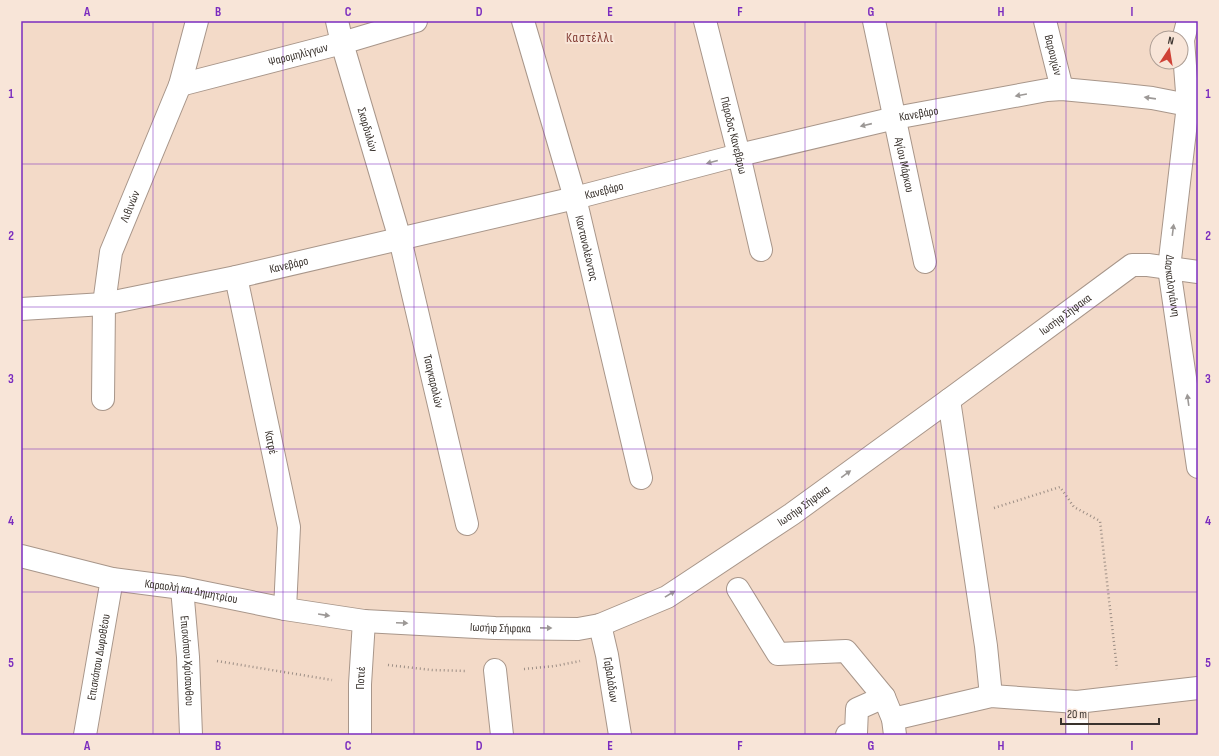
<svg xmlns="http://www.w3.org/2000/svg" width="1219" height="756" font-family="'Sofia Sans Condensed',sans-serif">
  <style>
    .built { fill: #f3dac8; fill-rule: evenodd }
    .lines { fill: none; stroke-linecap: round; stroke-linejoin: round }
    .minor-casing { stroke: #a8968a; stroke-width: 24 }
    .path { stroke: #9c8e85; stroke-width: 2.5; stroke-dasharray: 1 3; stroke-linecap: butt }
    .minor { stroke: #fff; stroke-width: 22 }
    .oneway { fill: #9c9896 }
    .grid { fill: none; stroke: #7b2cbf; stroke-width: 1; stroke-opacity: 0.55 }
    .labels { text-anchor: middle; stroke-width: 4; stroke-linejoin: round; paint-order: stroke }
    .street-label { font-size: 12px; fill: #39322d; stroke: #f8e5d8 }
    .neighbourhood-label { font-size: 13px; letter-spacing: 1px; fill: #813a32; stroke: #f8e5d8 }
    .neatline { fill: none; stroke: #7b2cbf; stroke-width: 1.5 }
    .grid-label { font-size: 13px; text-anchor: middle; font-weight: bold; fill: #7b2cbf }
  </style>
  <rect width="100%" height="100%" fill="#f8e5d8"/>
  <path class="built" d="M21,21h1177v714h-1177zM1157,38h24v24h-24z"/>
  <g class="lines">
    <defs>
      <g id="minor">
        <path id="s1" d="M337,21l5,22 58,196 67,285"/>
        <path id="s2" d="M523,21l52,177 66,280"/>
        <path id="s3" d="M705,21l34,134 22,95"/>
        <path id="s4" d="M874,21l51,241"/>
        <path id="s5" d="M1045,21l17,68"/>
        <path id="s6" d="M1188,21l-5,19 5,65 -19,163 29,199"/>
        <path id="s7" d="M180,85l162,-42 74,-22"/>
        <path id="s8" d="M236,277l53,250 -4,82"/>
        <path id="s9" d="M21,309l83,-5 132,-27 339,-79 164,-43 156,-37 152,-28 15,-1 53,5 37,4 36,7"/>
        <path id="s10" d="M103,399l1,-95 7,-52 69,-167 17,-64"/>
        <polyline points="949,400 986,646 991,696"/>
        <path id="s11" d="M21,556l91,23 70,9 103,21 79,12 131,7 83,1 22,-4 67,-28 125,-83 157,-114 183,-135h16l50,7"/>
        <path id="s12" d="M182,588l6,69 3,78"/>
        <polyline points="738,589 778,654 846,651 884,697 893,719 895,735"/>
        <path id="s13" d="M600,625l7,30 13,80"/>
        <polyline points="495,670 502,735"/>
        <polyline points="1077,702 1077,735"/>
        <polyline points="893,719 991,696 1077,702 1198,688"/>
        <path id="s14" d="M85,735l27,-156"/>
        <path id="s15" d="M360,735v-51l4,-63"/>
        <polyline points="847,735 856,733 857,709 884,697"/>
      </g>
    </defs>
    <use href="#minor" class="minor-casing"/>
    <g class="path">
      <polyline points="994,508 1060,487 1074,507 1100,521 1117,669"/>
      <polyline points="217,661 332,680"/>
      <polyline points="388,665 432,670 467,671"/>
      <polyline points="524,669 555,666 580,661"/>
    </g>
    <use href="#minor" class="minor"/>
  </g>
  <defs><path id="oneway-solid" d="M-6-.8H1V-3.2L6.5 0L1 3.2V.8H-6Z"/></defs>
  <g class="oneway">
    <use href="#oneway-solid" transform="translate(1021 95) rotate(170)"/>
    <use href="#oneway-solid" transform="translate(1150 98) rotate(-172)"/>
    <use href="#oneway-solid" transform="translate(866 125) rotate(167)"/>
    <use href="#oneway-solid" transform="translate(712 162) rotate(165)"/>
    <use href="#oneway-solid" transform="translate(1173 230) rotate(-83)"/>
    <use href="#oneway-solid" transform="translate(1188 400) rotate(-98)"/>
    <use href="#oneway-solid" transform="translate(846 474) rotate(-36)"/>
    <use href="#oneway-solid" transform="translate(670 594) rotate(-31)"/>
    <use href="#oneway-solid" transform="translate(324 615) rotate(9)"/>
    <use href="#oneway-solid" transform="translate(402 623) rotate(3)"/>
    <use href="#oneway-solid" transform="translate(546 628) rotate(1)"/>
  </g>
  <path class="grid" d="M153,21v714M283,21v714M414,21v714M544,21v714M675,21v714M805,21v714M936,21v714M1066,21v714M21,164h1177M21,307h1177M21,449h1177M21,592h1177"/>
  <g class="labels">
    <g class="street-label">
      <text dy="4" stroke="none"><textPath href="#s7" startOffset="122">Ψαρομηλίγγων</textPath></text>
      <text dy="4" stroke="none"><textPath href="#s5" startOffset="35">Βαρουχών</textPath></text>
      <text dy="4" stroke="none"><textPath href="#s9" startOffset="920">Κανεβάρο</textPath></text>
      <text dy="4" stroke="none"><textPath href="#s1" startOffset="113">Σκορδυλών</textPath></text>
      <text dy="4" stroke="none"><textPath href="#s3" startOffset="118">Πάροδος Κανεβάρω</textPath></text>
      <text dy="4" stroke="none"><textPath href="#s4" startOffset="147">Αγίου Μάρκου</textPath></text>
      <text dy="4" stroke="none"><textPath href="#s9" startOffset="596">Κανεβάρο</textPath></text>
      <text dy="4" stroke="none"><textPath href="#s10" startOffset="197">Λιθινών</textPath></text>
      <text dy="4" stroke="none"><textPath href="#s2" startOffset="236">Καντανολέοντος</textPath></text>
      <text dy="4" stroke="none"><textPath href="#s9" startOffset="272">Κανεβάρο</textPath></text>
      <text dy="4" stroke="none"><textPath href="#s6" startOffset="267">Δασκαλογιάννη</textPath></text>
      <text dy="4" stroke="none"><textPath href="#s11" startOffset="1147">Ιωσήφ Σήφακα</textPath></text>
      <text dy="4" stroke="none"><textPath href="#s1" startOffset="373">Τσαγκαρολών</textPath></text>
      <text dy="4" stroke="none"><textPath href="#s8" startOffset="169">Κατρέ</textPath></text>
      <text dy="4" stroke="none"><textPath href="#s11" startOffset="823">Ιωσήφ Σήφακα</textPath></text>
      <text dy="4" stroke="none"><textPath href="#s11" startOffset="174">Καραολή και Δημητρίου</textPath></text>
      <text dy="4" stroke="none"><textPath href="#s11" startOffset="486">Ιωσήφ Σήφακα</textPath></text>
      <text dy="4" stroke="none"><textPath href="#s14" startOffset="79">Επισκόπου Δωροθέου</textPath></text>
      <text dy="4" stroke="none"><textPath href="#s12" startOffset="73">Επισκόπου Χρύσανθου</textPath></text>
      <text dy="4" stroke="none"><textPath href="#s15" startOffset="57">Ποτιέ</textPath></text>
      <text dy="4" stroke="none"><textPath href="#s13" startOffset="56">Γαβαλάδων</textPath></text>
    </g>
    <g class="neighbourhood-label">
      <text x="590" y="42">Καστέλλι</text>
    </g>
  </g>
  <rect width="1219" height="756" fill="none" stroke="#f8e5d8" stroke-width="44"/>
  <g transform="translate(1169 50) rotate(12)"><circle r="19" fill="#f8e5d8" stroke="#ac9d94"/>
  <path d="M0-3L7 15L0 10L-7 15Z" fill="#cf4237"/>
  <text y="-6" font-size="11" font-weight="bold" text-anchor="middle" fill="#39322d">N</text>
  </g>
  <path d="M1061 718v6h98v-6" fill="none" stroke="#39322d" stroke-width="2"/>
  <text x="1067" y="718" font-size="12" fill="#39322d" stroke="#f8e5d8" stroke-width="3" paint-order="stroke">20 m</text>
  <rect x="22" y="22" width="1175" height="712" class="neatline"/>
  <g class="grid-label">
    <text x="87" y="16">A</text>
    <text x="218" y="16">B</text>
    <text x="348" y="16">C</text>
    <text x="479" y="16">D</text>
    <text x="610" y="16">E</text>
    <text x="740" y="16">F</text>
    <text x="871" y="16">G</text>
    <text x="1001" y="16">H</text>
    <text x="1132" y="16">I</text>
    <text x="11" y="98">1</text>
    <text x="1208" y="98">1</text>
    <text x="11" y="240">2</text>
    <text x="1208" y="240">2</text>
    <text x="11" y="383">3</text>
    <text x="1208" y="383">3</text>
    <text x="11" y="525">4</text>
    <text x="1208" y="525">4</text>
    <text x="11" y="667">5</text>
    <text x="1208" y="667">5</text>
    <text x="87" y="750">A</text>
    <text x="218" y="750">B</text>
    <text x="348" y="750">C</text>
    <text x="479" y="750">D</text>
    <text x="610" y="750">E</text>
    <text x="740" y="750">F</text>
    <text x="871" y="750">G</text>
    <text x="1001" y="750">H</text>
    <text x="1132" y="750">I</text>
  </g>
</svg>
